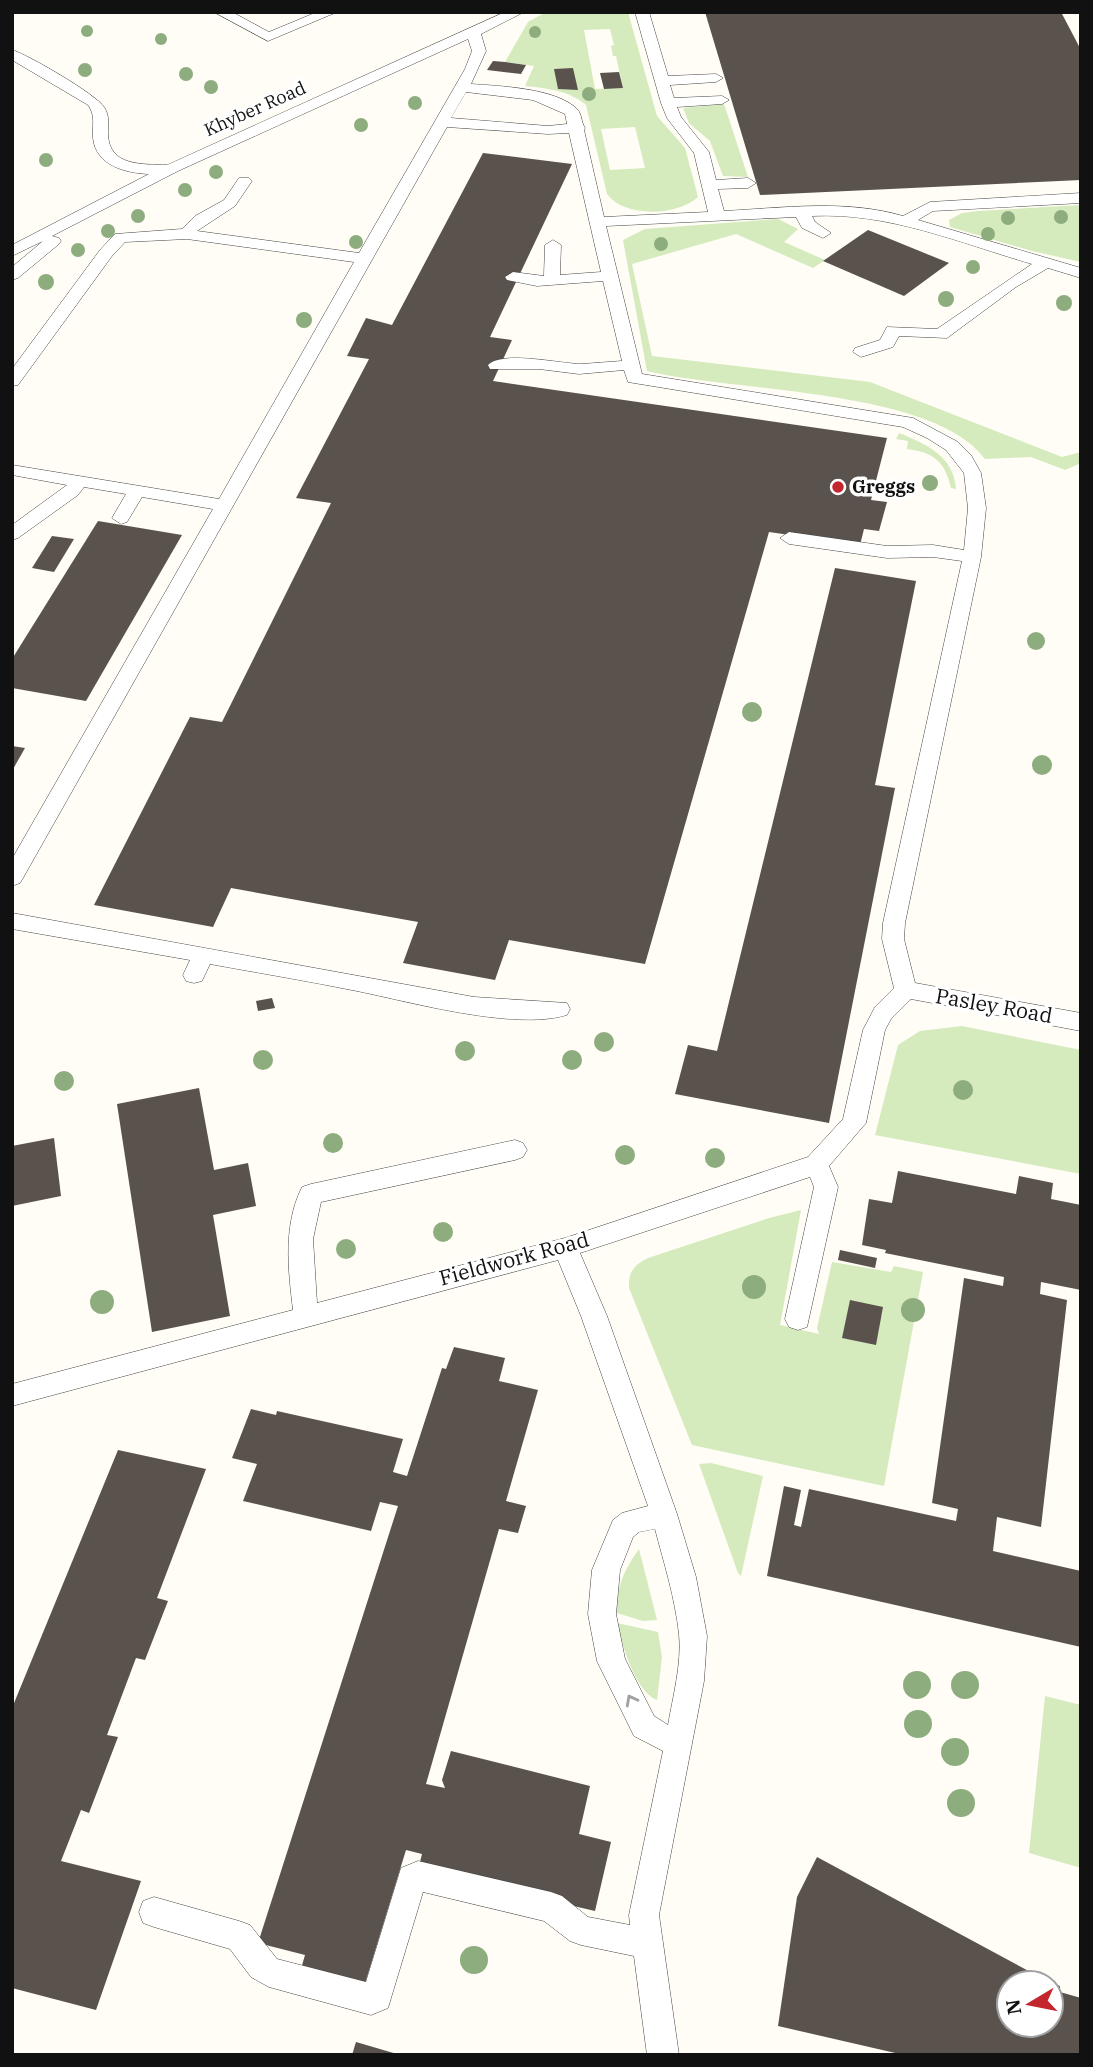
<svg xmlns="http://www.w3.org/2000/svg" width="1093" height="2067" font-family="'IBM Plex Serif',serif">
  <style>
    .green { fill: #d5ebbd; fill-rule: evenodd }
    .building { fill: #5a524d }
    .lines { fill: none; stroke-linecap: round; stroke-linejoin: round }
    .lane-casing { stroke: #444; stroke-width: 1 }
    .lane { fill: #fff; fill-rule: evenodd }
    .tree { fill: #8dad7f }
    .oneway { stroke: #a0a0a0 }
    .poi-dot { fill: #c4262e; stroke: #fff; stroke-width: 2.5 }
    .labels { text-anchor: middle; stroke-width: 7; stroke-linejoin: round; paint-order: stroke }
    .far-street-label { font-size: 18px; fill: #111; stroke: #fff }
    .far-poi-label { font-size: 18px; font-weight: bold; fill: #111; stroke: #fff; text-anchor: start }
    .street-label { font-size: 21px; fill: #111; stroke: #fff }
  </style>
  <rect width="100%" height="100%" fill="#fffdf5"/>
  <g class="green">
    <path d="M546,12h82l29,104 28,32 13,49c-20,19 -74,21 -91,-3l-21,-89c-15,-14 -41,-17 -61,-19l9,-20 -29,-4 23,-40zM610,29l4,16 -3,1 2,10h3l7,32 -28,1 -11,-59zM635,127l10,41 -35,2 -9,-41z"/>
    <polygon points="724,104 748,177 723,176 710,141 689,123 683,108"/>
    <polygon points="1081,205 1081,262 1032,251 950,227 949,220 962,213 978,211"/>
    <path d="M778,219l20,10 -14,13 41,18 -12,8 -77,-34 -104,30 20,92 218,26 192,75 19,-5v11l-16,7 -34,-13 -46,2c-52,-71 -253,-67 -338,-88l-24,-131 22,-11z"/>
    <path d="M899,433c27,11 55,23 57,56l-5,-1c-6,-27 -18,-36 -44,-39l1,-8 -12,-2z"/>
    <polygon points="962,1026 1081,1050 1081,1174 875,1135 898,1045 920,1031"/>
    <path d="M801,1210l-21,115 39,9 -2,-6 15,-66 59,10 3,-6 29,6 -39,214 -192,-41 -63,-157c-1,-16 5,-23 19,-30l121,-40z"/>
    <polygon points="711,1463 763,1476 741,1576 738,1573 699,1464"/>
    <path d="M639,1549l18,71 -14,1 -26,-8c-1,-26 7,-43 22,-64z"/>
    <path d="M617,1623l41,9 4,25 -5,43c-22,-8 -35,-56 -40,-77z"/>
    <polygon points="1045,1696 1081,1705 1081,1868 1029,1853"/>
  </g>
  <g class="building">
    <polygon points="705,12 1061,12 1081,50 1081,180 760,195"/>
    <polygon points="493,61 505,62 526,65 521,74 487,70"/>
    <polygon points="573,68 578,90 558,89 554,69"/>
    <polygon points="619,72 623,88 604,89 600,73"/>
    <polygon points="483,153 572,164 490,337 512,340 493,381 887,438 871,500 887,502 879,531 864,529 860,545 769,532 645,964 509,940 495,980 403,963 418,922 231,888 213,927 94,905 190,717 222,722 331,503 296,498 369,359 347,356 366,318 392,325"/>
    <polygon points="868,230 949,263 904,296 823,261"/>
    <polygon points="98,521 182,535 86,701 12,688 12,659"/>
    <polygon points="52,536 74,539 54,572 32,568"/>
    <polygon points="835,568 916,581 875,785 895,788 829,1123 675,1094 688,1045 717,1051"/>
    <polygon points="12,746 25,748 12,771"/>
    <polygon points="272,998 275,1008 258,1011 256,1001"/>
    <polygon points="199,1088 214,1170 248,1163 256,1206 213,1215 230,1316 152,1332 117,1104"/>
    <polygon points="54,1138 61,1196 12,1206 12,1146"/>
    <polygon points="898,1171 1016,1194 1019,1176 1053,1183 1051,1199 1081,1205 1081,1290 1041,1282 1040,1294 1067,1300 1041,1527 997,1517 993,1551 1081,1571 1081,1647 767,1576 784,1486 801,1490 794,1525 801,1527 809,1489 956,1521 958,1509 932,1503 964,1278 1003,1286 1004,1277 885,1253 886,1250 862,1245 869,1199 892,1203"/>
    <polygon points="840,1250 877,1258 875,1268 838,1260"/>
    <polygon points="850,1300 883,1307 876,1345 842,1338"/>
    <polygon points="454,1347 505,1358 499,1381 538,1390 506,1501 526,1506 518,1533 499,1529 426,1784 445,1788 442,1780 451,1751 590,1786 579,1834 611,1842 595,1911 418,1870 422,1854 406,1850 359,2003 296,1986 305,1955 258,1943 398,1506 380,1502 371,1531 243,1501 257,1464 232,1458 251,1409 276,1415 277,1411 403,1439 393,1472 407,1476 442,1368 446,1369"/>
    <polygon points="118,1450 206,1469 157,1598 168,1601 145,1660 136,1658 107,1735 118,1737 89,1813 81,1810 61,1861 141,1881 96,2010 12,1988 12,1708"/>
    <polygon points="817,1857 1051,1983 1009,1983 1009,2025 1051,2025 1051,1983 1060,1986 1060,1992 1081,1998 1081,2055 904,2055 778,2026 797,1897"/>
    <polygon points="356,2042 397,2054 397,2055 352,2055"/>
  </g>
  <g class="lines">
    <defs>
      <g id="lane">
        <polygon points="214,12 232,12 269,32 317,12 337,12 268,41"/>
        <path d="M505,12h19l-43,22 5,17 -15,33c28,2 85,4 106,25 5,5 4,13 8,19l-1,2 20,87 104,-5 -14,-59 -27,-35 -6,-15 -26,-91h14l19,64 48,-2 7,4 -7,4 -46,3 4,13 48,-2 7,4 -7,4 -45,3 4,10 28,35 7,28 32,-2 8,5 -8,5 -30,1 6,22c59,-3 121,-12 179,5l27,-14 151,-9v10l-148,8 -15,9 163,48v10l-33,-10 -32,19 -69,51 -48,-2 -6,11 -32,10 -8,-5 2,-4 25,-8 7,-13 50,2 95,-65c-72,-21 -144,-52 -220,-48l3,6 16,11 -8,5 -21,-10 -6,-11 -190,9 36,148 271,44 45,24 13,13 10,18 5,35 -5,49 -76,366 -1,16 11,44 166,30v18l-170,-32 -20,20 -6,11 -19,93 -37,43 9,21 -31,140 -9,3 -9,-3 -4,-8 29,-132 -4,-10 -230,76 27,63 70,198 19,63 11,59 -3,45 -45,234 20,140h-32l-13,-99 -53,-11 -11,-4 -26,-20 -121,-29 -35,116 -17,7 -102,-28 -18,-10 -21,-28 -76,-22 -11,-4 -4,-11 4,-11 11,-4 85,24 11,4 27,34 89,23 35,-114 17,-7 133,31 11,4 26,21 42,8 -1,-10 34,-164 -29,-15 -37,-75 -9,-47 4,-44 21,-50 9,-7 26,-7 -67,-190 -23,-56 -546,146v-22l281,-74c-5,-41 -10,-85 9,-123l9,-3 204,-44 8,3 4,7 -4,7 -8,3 -194,42 -8,37 4,64 248,-65 243,-81 35,-38 20,-89 12,-23 19,-19 -12,-49 1,-16 79,-362 -29,-4 -46,1 -98,-14 -9,-6 9,-6 98,14 46,-1 31,5 4,-42 -4,-35 -18,-23 -19,-12 -24,-11 -269,-44 -6,-1 -4,-12 -45,4 -40,-5h-49l-2,-4c14,-15 73,-1 94,-1 13,-1 26,-2 40,-3l-19,-80 -66,5 -30,-6 -2,-3 8,-5 31,4 1,-31 8,-5 8,5 -1,30 41,-3 -32,-139 -21,1 -101,-7 -424,751 -3,5 -8,3v-27l201,-350 -71,-12 -15,25 -6,2 -9,-6 14,-24 -42,-7 -6,8 -60,43 -6,2v-15l55,-40 -55,-10v-10l207,34 135,-237 -167,-23 -62,3 -13,14 -94,129 -6,1v-17l88,-119 15,-16 67,-5 13,-13 29,-16 15,-22h10l3,3 -17,25 -38,25 162,22 106,-184 7,-18 -4,-12 -290,132 -126,65 7,2 2,3 -2,3 -41,34 -6,2v-13l31,-26 -31,15v-11l137,-71c-23,-1 -53,-8 -56,-36 -1,-13 3,-22 -5,-33l-76,-45v-10c15,4 85,45 92,57 6,9 4,17 4,27 1,33 35,30 59,31zM466,92l67,8 32,14 2,10 -19,2 -97,-8zM655,1529c9,34 20,69 24,105 3,29 -6,62 -11,91l-14,-9 -29,-57 -9,-45 4,-44 13,-33 6,-5z"/>
        <path d="M12,913l462,84 93,6 3,6 -3,6c-52,16 -156,-13 -210,-24 -49,-10 -98,-18 -147,-27l-8,17 -8,2 -8,-2 -3,-6 7,-15 -178,-31z"/>
      </g>
    </defs>
    <use href="#lane" class="lane-casing"/>
    <use href="#lane" class="lane"/>
  </g>
  <g class="tree">
    <circle cx="87" cy="31" r="6"/>
    <circle cx="535" cy="32" r="6"/>
    <circle cx="161" cy="39" r="6"/>
    <circle cx="85" cy="70" r="7"/>
    <circle cx="186" cy="74" r="7"/>
    <circle cx="211" cy="87" r="7"/>
    <circle cx="589" cy="94" r="7"/>
    <circle cx="415" cy="103" r="7"/>
    <circle cx="361" cy="125" r="7"/>
    <circle cx="46" cy="160" r="7"/>
    <circle cx="216" cy="172" r="7"/>
    <circle cx="185" cy="190" r="7"/>
    <circle cx="138" cy="216" r="7"/>
    <circle cx="1061" cy="217" r="7"/>
    <circle cx="1008" cy="218" r="7"/>
    <circle cx="108" cy="231" r="7"/>
    <circle cx="988" cy="234" r="7"/>
    <circle cx="356" cy="242" r="7"/>
    <circle cx="661" cy="244" r="7"/>
    <circle cx="78" cy="250" r="7"/>
    <circle cx="973" cy="267" r="7"/>
    <circle cx="46" cy="282" r="8"/>
    <circle cx="946" cy="299" r="8"/>
    <circle cx="1064" cy="303" r="8"/>
    <circle cx="304" cy="320" r="8"/>
    <circle cx="930" cy="483" r="8"/>
    <circle cx="1036" cy="641" r="9"/>
    <circle cx="752" cy="712" r="10"/>
    <circle cx="1042" cy="765" r="10"/>
    <circle cx="604" cy="1042" r="10"/>
    <circle cx="465" cy="1051" r="10"/>
    <circle cx="263" cy="1060" r="10"/>
    <circle cx="572" cy="1060" r="10"/>
    <circle cx="64" cy="1081" r="10"/>
    <circle cx="963" cy="1090" r="10"/>
    <circle cx="333" cy="1143" r="10"/>
    <circle cx="625" cy="1155" r="10"/>
    <circle cx="715" cy="1158" r="10"/>
    <circle cx="443" cy="1232" r="10"/>
    <circle cx="346" cy="1249" r="10"/>
    <circle cx="754" cy="1287" r="12"/>
    <circle cx="102" cy="1302" r="12"/>
    <circle cx="913" cy="1310" r="12"/>
    <circle cx="917" cy="1685" r="14"/>
    <circle cx="965" cy="1685" r="14"/>
    <circle cx="918" cy="1724" r="14"/>
    <circle cx="955" cy="1752" r="14"/>
    <circle cx="961" cy="1803" r="14"/>
    <circle cx="474" cy="1960" r="14"/>
  </g>
  <defs><path id="oneway-chevron" d="M-2-3.5L2.5 0L-2 3.5" fill="none" stroke-width="1.6" stroke-linecap="round" stroke-linejoin="round" transform="scale(1.75)"/></defs>
  <use class="oneway" href="#oneway-chevron" transform="translate(631 1700) rotate(-118)"/>
  <circle class="poi-dot" cx="838" cy="487" r="7"/>
  <g class="labels">
    <g class="far-street-label">
      <text transform="translate(255 109) rotate(-24)" y="6">Khyber Road</text>
    </g>
    <g class="far-poi-label">
      <text x="852" y="493">Greggs</text>
    </g>
    <g class="street-label">
      <text transform="translate(994 1006) rotate(10)" y="7">Pasley Road</text>
      <text transform="translate(514 1259) rotate(-15)" y="7">Fieldwork Road</text>
    </g>
  </g>
  <rect width="1093" height="2067" fill="none" stroke="#111111" stroke-width="28"/>
  <g transform="translate(1030 2004) rotate(260)"><circle r="33" fill="#ffffff" stroke="#a0a0a0" stroke-width="2"/>
  <path d="M0-5L12 26L0 18L-12 26Z" fill="#c4262e"/>
  <text y="-10" font-size="19" font-weight="bold" text-anchor="middle" fill="#111111">N</text>
  </g>
</svg>
